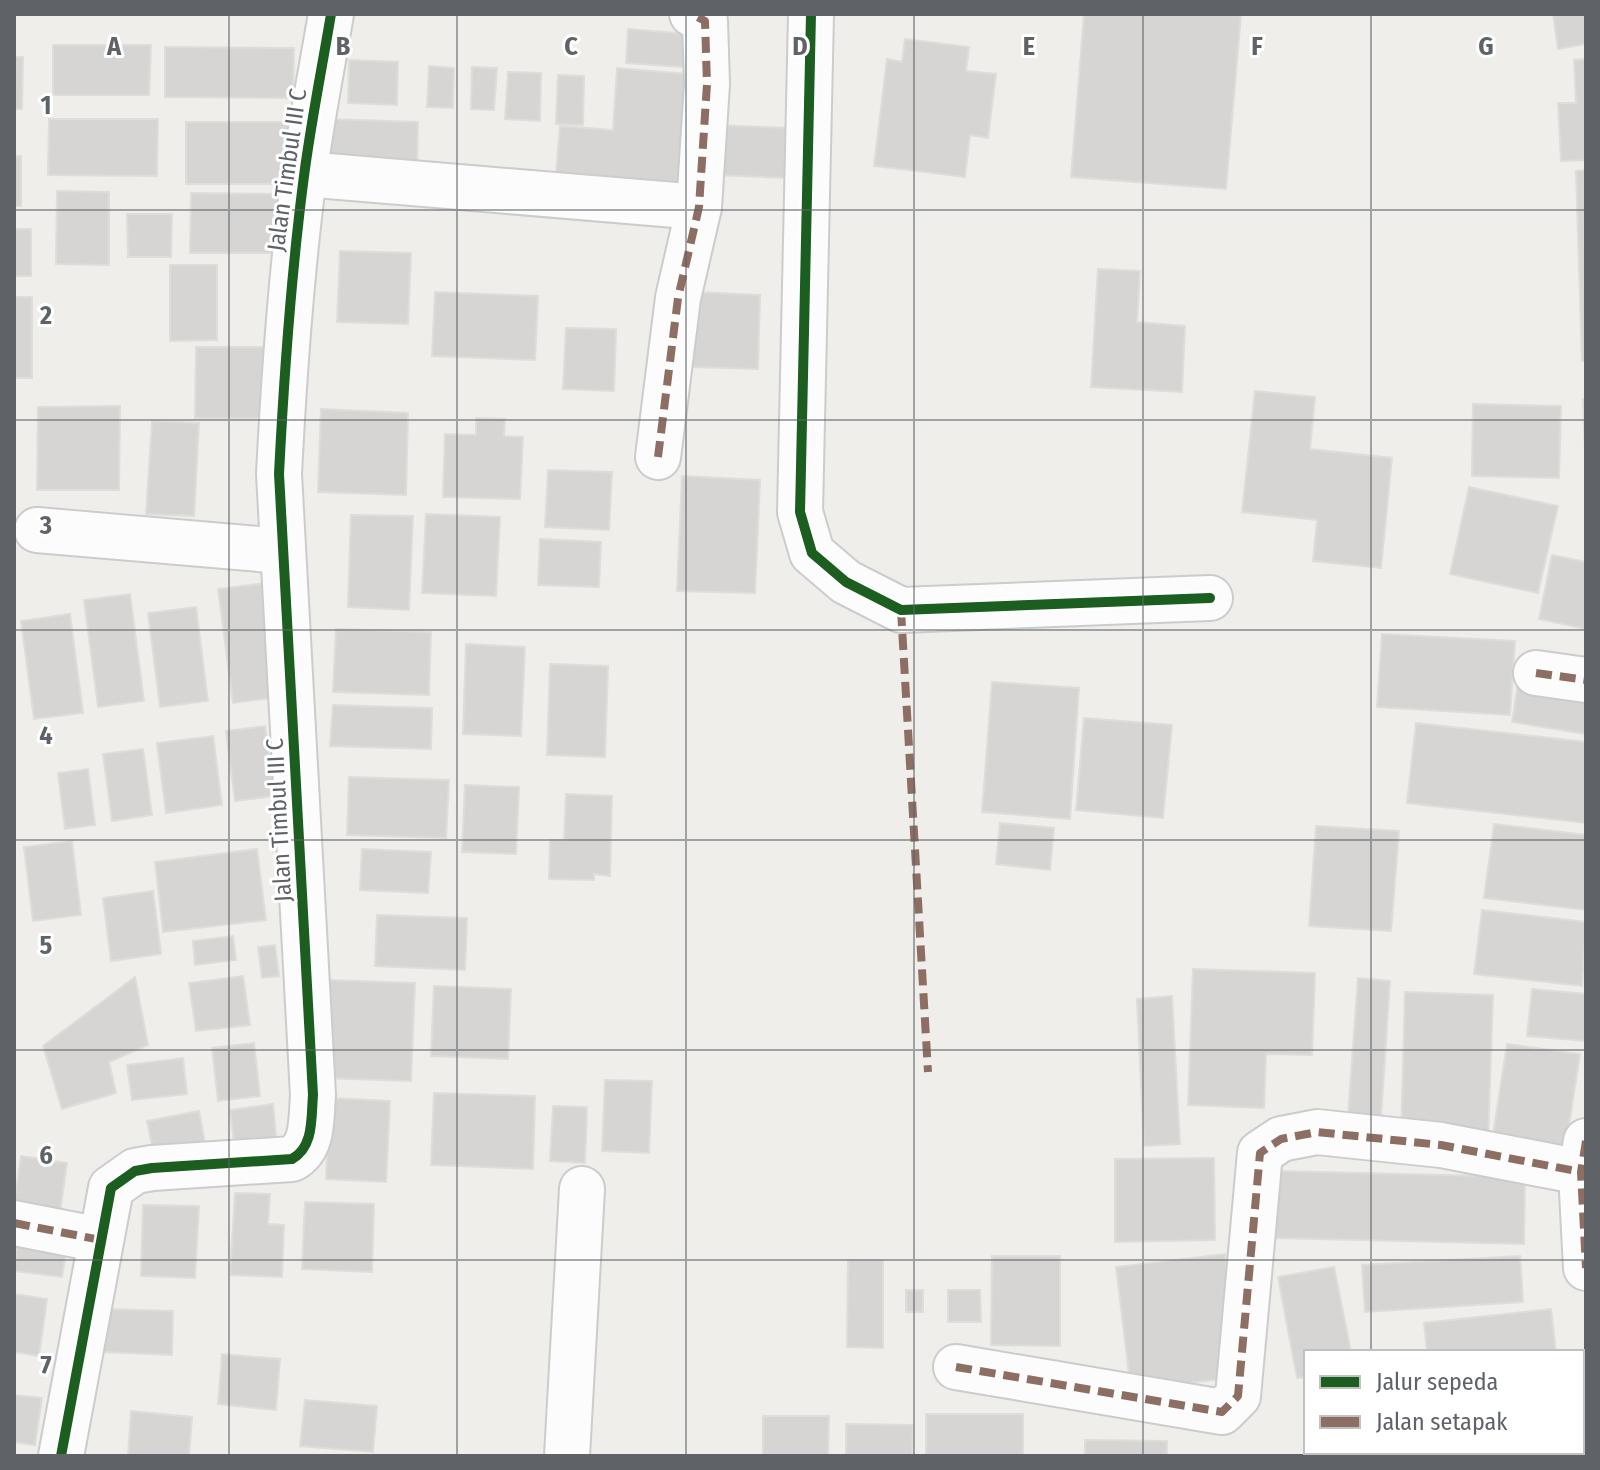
<svg xmlns="http://www.w3.org/2000/svg" width="1600" height="1470" font-family="'Fira Sans Condensed',sans-serif">
  <style>
    .building { fill: #d6d5d3; stroke: #deddd9; stroke-width: 2 }
    .lines { fill: none; stroke-linecap: round; stroke-linejoin: round }
    .minor-casing { stroke: #cbcccc; stroke-width: 48 }
    .minor { stroke: #fdfcfc; stroke-width: 44 }
    .quiet { stroke: #8d6e63; stroke-width: 8; stroke-dasharray: 16 8; stroke-linecap: butt }
    .cycleway-casing { stroke: #fff; stroke-width: 15 }
    .cycleway { stroke: #1b5e20; stroke-width: 10 }
    .grid { fill: none; stroke: #5f6368; stroke-width: 2; stroke-opacity: 0.55 }
    .labels { text-anchor: middle; stroke-width: 6; stroke-linejoin: round; paint-order: stroke }
    .street-label { font-size: 24px; fill: #5f6368; stroke: #fff }
    .grid-label { font-size: 26px; text-anchor: middle; font-weight: bold; fill: #5f6368; stroke: #fff; stroke-width: 6; stroke-linejoin: round; paint-order: stroke }
  </style>
  <rect width="100%" height="100%" fill="#efeeea"/>
  <g class="building">
    <polygon points="1084,14 1241,14 1226,189 1071,177"/>
    <polygon points="1553,14 1586,14 1586,44 1558,49"/>
    <polygon points="628,29 699,35 697,68 626,63"/>
    <polygon points="905,39 969,47 966,71 996,74 988,138 970,135 965,177 874,166 887,59 902,62"/>
    <polygon points="53,45 151,45 149,95 53,95"/>
    <polygon points="165,47 294,48 293,98 165,97"/>
    <polygon points="14,57 23,57 22,109 14,109"/>
    <polygon points="1586,59 1586,160 1561,161 1558,103 1576,103 1574,60"/>
    <polygon points="349,60 398,62 397,105 348,103"/>
    <polygon points="429,66 454,68 453,108 427,107"/>
    <polygon points="472,67 497,68 494,110 471,109"/>
    <polygon points="617,68 698,75 689,194 555,185 560,126 613,130"/>
    <polygon points="508,72 541,73 540,121 505,119"/>
    <polygon points="558,75 584,76 583,125 556,124"/>
    <polygon points="49,119 158,119 157,176 48,175"/>
    <polygon points="327,119 418,122 417,168 325,164"/>
    <polygon points="186,122 288,122 287,184 186,184"/>
    <polygon points="716,125 789,128 787,178 715,175"/>
    <rect x="14" y="156" width="7" height="50"/>
    <polygon points="1586,170 1586,361 1582,361 1576,171"/>
    <polygon points="57,191 109,192 109,265 56,264"/>
    <polygon points="191,193 288,194 287,253 190,253"/>
    <polygon points="127,214 172,214 171,257 128,257"/>
    <rect x="14" y="229" width="17" height="47"/>
    <polygon points="340,251 411,253 408,324 337,322"/>
    <polygon points="170,265 217,265 217,340 170,341"/>
    <polygon points="1098,269 1140,271 1137,322 1185,326 1182,392 1091,387"/>
    <polygon points="435,292 538,296 535,360 432,356"/>
    <polygon points="696,292 760,295 758,369 693,367"/>
    <rect x="14" y="297" width="18" height="81"/>
    <polygon points="566,328 616,329 614,391 563,389"/>
    <polygon points="196,347 269,347 268,418 195,418"/>
    <polygon points="1255,391 1315,397 1310,449 1392,458 1381,568 1313,561 1317,520 1242,512"/>
    <polygon points="1583,399 1586,399 1586,477"/>
    <polygon points="1473,404 1561,406 1559,478 1472,476"/>
    <polygon points="120,406 119,490 37,490 38,407"/>
    <polygon points="321,409 408,413 406,495 318,492"/>
    <polygon points="476,418 505,419 504,436 523,437 520,499 443,497 445,434 476,435"/>
    <polygon points="152,421 199,423 194,516 146,514"/>
    <polygon points="548,470 612,472 609,530 545,527"/>
    <polygon points="682,476 760,480 755,593 677,591"/>
    <polygon points="1469,487 1558,506 1538,593 1450,574"/>
    <polygon points="426,514 500,517 496,596 422,593"/>
    <polygon points="351,515 413,516 409,610 348,607"/>
    <polygon points="540,539 601,542 599,587 538,585"/>
    <polygon points="1552,555 1586,562 1586,629 1539,619"/>
    <polygon points="266,583 280,697 233,703 218,589"/>
    <polygon points="130,594 144,701 98,707 84,600"/>
    <polygon points="196,607 208,701 160,707 148,613"/>
    <polygon points="70,614 83,713 34,719 21,621"/>
    <polygon points="336,629 431,632 429,695 333,692"/>
    <polygon points="1382,634 1515,641 1510,715 1377,707"/>
    <polygon points="466,644 525,647 521,736 463,734"/>
    <polygon points="550,664 608,666 605,757 547,755"/>
    <polygon points="992,682 1079,688 1070,819 982,812"/>
    <polygon points="1518,683 1586,690 1586,734 1512,722"/>
    <polygon points="333,705 432,708 431,749 330,746"/>
    <polygon points="1084,718 1172,725 1163,818 1076,810"/>
    <polygon points="1416,723 1586,742 1586,823 1407,803"/>
    <polygon points="265,726 275,796 235,801 226,731"/>
    <polygon points="213,736 222,805 166,813 157,743"/>
    <polygon points="143,749 152,815 112,821 103,754"/>
    <polygon points="88,769 95,825 65,829 58,773"/>
    <polygon points="349,777 449,780 446,838 347,835"/>
    <polygon points="465,785 519,787 516,854 462,852"/>
    <polygon points="566,794 612,796 610,876 594,874 594,880 549,879 550,840 564,840"/>
    <polygon points="1000,823 1054,828 1050,870 996,864"/>
    <polygon points="1494,824 1586,835 1586,910 1484,898"/>
    <polygon points="1316,826 1399,831 1391,931 1309,926"/>
    <polygon points="72,841 81,915 33,921 24,847"/>
    <polygon points="257,849 266,920 163,932 155,862"/>
    <polygon points="362,849 431,852 428,893 360,890"/>
    <polygon points="153,891 161,954 111,961 103,898"/>
    <polygon points="1482,910 1586,922 1582,986 1474,974"/>
    <polygon points="377,915 467,918 465,970 375,966"/>
    <polygon points="233,936 236,960 195,965 193,941"/>
    <polygon points="275,945 279,976 262,978 258,947"/>
    <polygon points="1193,969 1315,973 1312,1055 1266,1054 1264,1108 1188,1105"/>
    <polygon points="243,976 250,1025 196,1031 189,983"/>
    <polygon points="135,977 148,1045 109,1062 116,1093 62,1109 43,1046"/>
    <polygon points="1358,978 1390,981 1381,1117 1348,1115"/>
    <polygon points="326,980 415,983 411,1081 322,1078"/>
    <polygon points="434,986 511,989 508,1059 431,1056"/>
    <polygon points="1532,989 1586,994 1586,1041 1527,1036"/>
    <polygon points="1405,992 1493,995 1488,1140 1401,1137"/>
    <polygon points="1172,996 1180,1144 1144,1146 1137,999"/>
    <polygon points="254,1043 260,1096 218,1101 212,1048"/>
    <polygon points="1507,1044 1580,1054 1563,1164 1490,1154"/>
    <polygon points="183,1058 187,1094 132,1100 127,1065"/>
    <polygon points="605,1080 652,1081 649,1153 602,1151"/>
    <polygon points="434,1093 535,1096 533,1169 431,1165"/>
    <polygon points="329,1098 390,1101 386,1182 326,1179"/>
    <polygon points="273,1104 277,1146 235,1151 230,1110"/>
    <polygon points="553,1106 587,1107 585,1163 550,1161"/>
    <polygon points="199,1111 206,1148 155,1159 147,1121"/>
    <polygon points="21,1156 67,1163 59,1218 14,1204"/>
    <polygon points="1214,1158 1215,1240 1115,1242 1115,1159"/>
    <polygon points="1278,1171 1525,1177 1524,1244 1276,1238"/>
    <polygon points="235,1193 270,1194 268,1224 284,1225 282,1277 230,1275"/>
    <polygon points="305,1202 374,1204 372,1272 302,1269"/>
    <polygon points="143,1205 199,1206 195,1278 141,1276"/>
    <polygon points="19,1231 68,1239 62,1277 14,1271"/>
    <polygon points="1225,1254 1239,1377 1131,1390 1116,1267"/>
    <polygon points="992,1256 1060,1256 1060,1346 991,1345"/>
    <polygon points="1520,1256 1523,1302 1365,1312 1362,1265"/>
    <polygon points="848,1260 883,1260 883,1348 847,1347"/>
    <polygon points="1334,1267 1351,1352 1306,1352 1306,1377 1297,1378 1278,1277"/>
    <rect x="906" y="1290" width="17" height="22"/>
    <polygon points="948,1290 980,1290 981,1322 948,1322"/>
    <polygon points="14,1294 47,1299 39,1356 14,1352"/>
    <polygon points="106,1309 173,1311 172,1355 104,1352"/>
    <polygon points="1551,1309 1556,1352 1427,1352 1424,1323"/>
    <polygon points="222,1354 280,1359 276,1410 218,1404"/>
    <polygon points="14,1395 42,1398 35,1445 14,1442"/>
    <polygon points="305,1400 377,1406 373,1452 300,1446"/>
    <polygon points="131,1411 192,1417 189,1456 128,1456"/>
    <rect x="926" y="1414" width="97" height="42"/>
    <polygon points="763,1416 829,1416 828,1456 763,1456"/>
    <polygon points="846,1424 913,1425 912,1456 846,1456"/>
    <polygon points="1085,1440 1167,1441 1167,1456 1085,1456"/>
    <rect x="1470" y="1452" width="98" height="4"/>
  </g>
  <g class="lines">
    <defs>
      <g id="minor">
        <polyline points="811,14 800,512 812,553 846,582 901,610 1210,598"/>
        <polyline points="304,174 699,207"/>
        <polyline points="658,457 678,298 699,207 707,84 705,21 692,14"/>
        <polyline points="37,530 282,551"/>
        <polyline points="1536,673 1586,680"/>
        <polyline points="1586,1141 1581,1172 1586,1268"/>
        <polyline points="14,1223 101,1240"/>
        <polyline points="956,1367 1222,1412 1238,1396 1260,1153 1281,1139 1317,1132 1441,1145 1581,1172"/>
        <path d="M61,1456l50,-268 24,-17 17,-3 140,-9c22,-12 19,-41 21,-64l-34,-621c5,-99 12,-199 25,-298 7,-54 18,-108 27,-162"/>
        <polyline points="567,1456 582,1189"/>
      </g>
    </defs>
    <use href="#minor" class="minor-casing"/>
    <use href="#minor" class="minor"/>
    <g class="quiet">
      <polyline points="658,457 678,298 699,207 707,84 705,21 692,14"/>
      <polyline points="901,610 928,1072"/>
      <polyline points="1536,673 1586,680"/>
      <polyline points="1586,1141 1581,1172 1586,1268"/>
      <polyline points="14,1223 101,1240"/>
      <polyline points="956,1367 1222,1412 1238,1396 1260,1153 1281,1139 1317,1132 1441,1145 1581,1172"/>
    </g>
    <defs>
      <g id="cycleway">
        <polyline points="811,14 800,512 812,553 846,582 901,610 1210,598"/>
        <path d="M61,1456l50,-268 24,-17 17,-3 140,-9c22,-12 19,-41 21,-64l-34,-621c5,-99 12,-199 25,-298 7,-54 18,-108 27,-162"/>
      </g>
    </defs>
    <use href="#cycleway" class="cycleway-casing"/>
    <use href="#cycleway" class="cycleway"/>
  </g>
  <path class="grid" d="M229,14v1442M457,14v1442M686,14v1442M914,14v1442M1143,14v1442M1371,14v1338M14,210h1572M14,420h1572M14,630h1572M14,840h1572M14,1050h1572M14,1260h1572M1371,1452v4"/>
  <g class="labels">
    <g class="street-label">
      <text transform="translate(287 170) rotate(-82)" y="8">Jalan Timbul III C</text>
      <text transform="translate(279 820) rotate(-93)" y="8">Jalan Timbul III C</text>
    </g>
  </g>
  <g class="grid-label">
    <text x="114" y="55">A</text>
    <text x="343" y="55">B</text>
    <text x="571" y="55">C</text>
    <text x="800" y="55">D</text>
    <text x="1029" y="55">E</text>
    <text x="1257" y="55">F</text>
    <text x="1486" y="55">G</text>
    <text x="46" y="114">1</text>
    <text x="46" y="324">2</text>
    <text x="46" y="534">3</text>
    <text x="46" y="744">4</text>
    <text x="46" y="954">5</text>
    <text x="46" y="1164">6</text>
    <text x="46" y="1374">7</text>
  </g>
  <rect width="1600" height="1470" fill="none" stroke="#5f6368" stroke-width="32"/>
  <rect x="1304" y="1350" width="280" height="104" fill="#ffffff" stroke="#bfc1c3" stroke-width="2"/>
  <rect x="1320" y="1376" width="40" height="12" fill="#1b5e20" stroke="#bfc1c3" stroke-width="2"/>
  <text x="1376" y="1390" font-size="24" fill="#5f6368">Jalur sepeda</text>
  <rect x="1320" y="1416" width="40" height="12" fill="#8d6e63" stroke="#bfc1c3" stroke-width="2"/>
  <text x="1376" y="1430" font-size="24" fill="#5f6368">Jalan setapak</text>
</svg>
